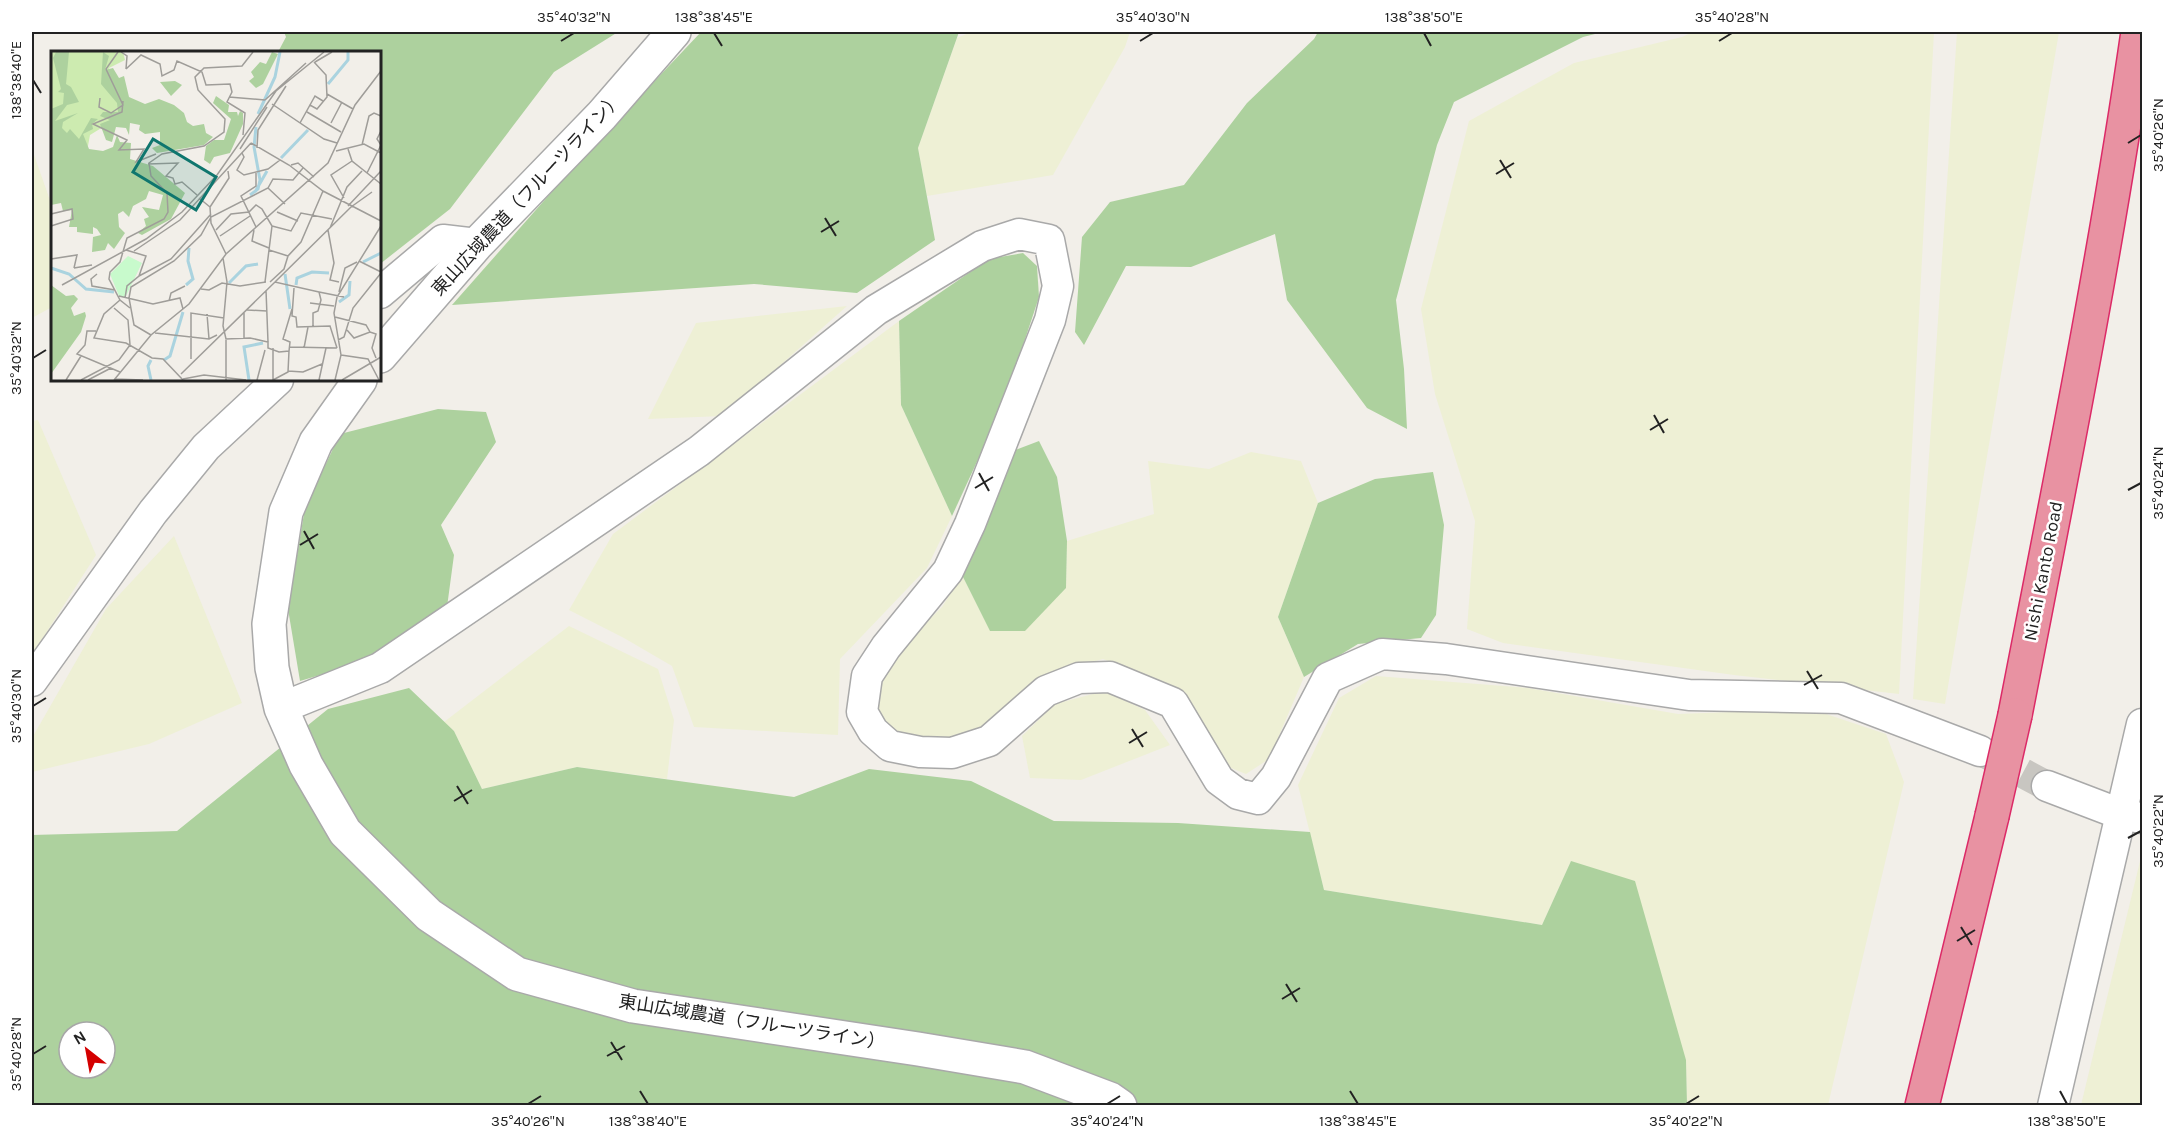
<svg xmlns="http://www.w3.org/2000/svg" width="2174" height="1137" font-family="Karla,'Noto Sans JP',sans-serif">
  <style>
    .farmland { fill: #eef0d5 }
    .forest { fill: #add19e; fill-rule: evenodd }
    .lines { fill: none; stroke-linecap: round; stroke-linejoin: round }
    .minor-tunnel { stroke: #c8c6c1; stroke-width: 30; stroke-dasharray: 30 15; stroke-linecap: butt }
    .minor-casing { stroke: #a9a9a9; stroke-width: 33 }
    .tertiary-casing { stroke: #a9a9a9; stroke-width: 36 }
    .motorway-casing { stroke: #dc2a67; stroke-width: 36 }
    .minor { stroke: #fff; stroke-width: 30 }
    .tertiary { stroke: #fff; stroke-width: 33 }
    .motorway { stroke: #e892a2; stroke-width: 33 }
    .motorway-bridge-casing { stroke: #dc2a67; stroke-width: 36; stroke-linecap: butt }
    .motorway-bridge { stroke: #e892a2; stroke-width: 33 }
    .ticks { fill: none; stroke: #222; stroke-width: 2 }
    .labels { text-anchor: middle; stroke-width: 5; stroke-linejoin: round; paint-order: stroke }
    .street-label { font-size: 18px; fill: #222; stroke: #fff }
    .inset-river { fill: none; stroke: #aad3df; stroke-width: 3 }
    .inset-road { fill: none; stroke: #9f9d99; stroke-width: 1.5 }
    .view { fill: #0f766e; fill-opacity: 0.15; stroke: #0f766e; stroke-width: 3 }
    .inset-edge { fill: none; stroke: #222; stroke-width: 3 }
    .neatline { fill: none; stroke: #222; stroke-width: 2 }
    .ticks-label { font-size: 15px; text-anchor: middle; fill: #222 }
  </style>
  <rect width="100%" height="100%" fill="#f2efe9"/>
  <g class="farmland">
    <polygon points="971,32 1130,32 1125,47 1053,175 927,196 918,148 957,38"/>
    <polygon points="1693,32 1934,32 1899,694 1734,675 1503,643 1467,629 1475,521 1435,394 1421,309 1469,121 1574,63 1682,37"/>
    <polygon points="1957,32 2059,32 1945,704 1913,699"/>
    <polygon points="32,149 52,206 52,307 32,318"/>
    <polygon points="847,306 723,416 648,419 696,323"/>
    <polygon points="899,321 901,405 952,516 927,568 840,659 838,735 694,727 672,666 624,638 569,610 613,534"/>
    <polygon points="38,420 96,555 32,655 32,421"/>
    <polygon points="1251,452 1301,461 1318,503 1278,617 1304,677 1269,759 1246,774 1221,764 1165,683 1103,659 1047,674 982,730 943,741 892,732 879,712 879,693 892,656 942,607 962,575 990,630 1066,588 1067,541 1154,514 1148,461 1209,469"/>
    <polygon points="174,536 242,703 149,744 32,772 32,738 106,609"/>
    <polygon points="569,626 658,669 674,720 667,779 577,767 482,789 454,731 444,722"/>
    <polygon points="1376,676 1528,688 1678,714 1811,709 1886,734 1904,782 1828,1105 1687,1105 1686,1060 1571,861 1542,925 1324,890 1298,785 1339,698"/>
    <polygon points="1104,691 1145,710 1170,745 1081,780 1030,778 1022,736 1055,704"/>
    <polygon points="2142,853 2142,1105 2081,1105"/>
  </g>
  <g class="forest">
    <polygon points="284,32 618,32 554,72 450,209 380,264 380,52 278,52 286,37"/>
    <polygon points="701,32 959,32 918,148 935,240 857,293 754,284 452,305 579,161"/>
    <polygon points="1318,32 1603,32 1583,37 1454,102 1437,145 1396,300 1404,369 1407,429 1367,408 1287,300 1275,234 1191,267 1126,266 1084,345 1075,332 1082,237 1110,202 1184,185 1247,103 1314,39"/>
    <polygon points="1023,253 1037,266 1039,297 1004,403 952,516 901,405 899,321 989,259"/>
    <polygon points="438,409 486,412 496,442 441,525 454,555 447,607 384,656 300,681 288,609 305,508 340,434"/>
    <polygon points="1039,441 1057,477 1067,541 1066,588 1025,631 990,631 962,575 1015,450"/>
    <polygon points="1433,472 1444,525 1436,615 1421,638 1358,644 1304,677 1278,617 1318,503 1375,479"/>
    <path d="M409,688l45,43 28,58 95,-22 217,30 75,-28 102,12 83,40 124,2 132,9 14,58 218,35 29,-64 64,20 51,179 1,45h-1655v-270l145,-4 151,-122zM69,1032h36v36h-36z"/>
  </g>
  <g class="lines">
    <polyline class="minor-tunnel" points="1983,752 2047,786"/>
    <defs>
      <g id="minor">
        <polyline points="380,293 443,240 477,244"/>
        <polyline points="32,681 153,512 206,447 278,380"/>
        <polyline points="281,708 380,668 699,451 876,310 982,246 1019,234 1049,240 1058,286 1050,320 970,524 948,571 886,647 867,676 862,712 873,731 890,746 920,752 952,753 989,741 1046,691 1079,678 1110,677 1173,703 1219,780 1238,794 1258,799 1276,777 1328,678 1382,654 1446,659 1689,695 1841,698 1980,751"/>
        <polyline points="2047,786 2123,815 2142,818"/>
        <polyline points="2053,1106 2142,724"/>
      </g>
      <g id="tertiary">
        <polyline points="380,356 477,244 602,115 674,32"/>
        <polyline points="360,380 316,442 286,512 269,624 272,668 281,708 306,765 345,832 429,915 517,974 633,1006 918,1049 1025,1067 1110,1099 1120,1106"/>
      </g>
      <g id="motorway">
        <path d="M2015,715c44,-227 90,-454 123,-683"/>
        <polyline points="1922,1106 1992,816"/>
      </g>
    </defs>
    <use href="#minor" class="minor-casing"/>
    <use href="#tertiary" class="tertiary-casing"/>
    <use href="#motorway" class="motorway-casing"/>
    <use href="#minor" class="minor"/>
    <use href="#tertiary" class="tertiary"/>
    <use href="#motorway" class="motorway"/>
    <defs>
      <polyline id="motorway-bridge" points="1992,816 2015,715"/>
    </defs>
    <use href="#motorway-bridge" class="motorway-bridge-casing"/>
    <use href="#motorway-bridge" class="motorway-bridge"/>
  </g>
  <path class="ticks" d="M714,33l8,13M1424,33l7,13M561,41l13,-8M1140,41l13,-8M1719,41l13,-8M33,80l8,13M2128,143l13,-8M1500,160l11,18M1496,174l18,-11M825,218l11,18M821,232l18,-11M33,358l13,-8M1654,415l10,18M1650,430l18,-11M979,473l10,18M975,488l18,-11M2128,490l13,-7M304,531l10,18M300,545l18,-11M1807,671l11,18M1804,685l18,-10M33,706l13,-8M1132,729l11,18M1129,743l18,-11M457,786l11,18M454,801l18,-11M2128,838l13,-7M1961,927l11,18M1957,941l18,-11M1286,984l11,18M1282,999l18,-11M611,1042l11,18M33,1054l13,-8M607,1056l18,-10M640,1091l8,13M1350,1091l8,13M2060,1091l7,13M528,1104l13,-8M1107,1104l13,-8M1686,1104l13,-8"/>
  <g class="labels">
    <g class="street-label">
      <text transform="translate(527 194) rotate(-47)" y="6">東山広域農道（フルーツライン）</text>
      <text transform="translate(2043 571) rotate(-79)" y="6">Nishi Kanto Road</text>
      <text transform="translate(752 1022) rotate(9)" y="6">東山広域農道（フルーツライン）</text>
    </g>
  </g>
  <g transform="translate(51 51)">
    <rect width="330" height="330" fill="#f2efe9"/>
    <path d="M0,1h72l2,8 -16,8 20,43 -39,24 -2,11 -18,-4 -19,-14z" fill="#cdebb0"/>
    <path d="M5,1h13l-3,32 5,3 8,15 -12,3 -12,16 23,-8 -15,9 -1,6 5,5 3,-4 9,10 12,-21 7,1 -6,5 1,5 -10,5 6,15 14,2 10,-4 4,-12 3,7 11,1 -1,16 23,7 32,27 -14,26 -29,16 -4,-2 8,-7 -2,-7 5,-2 -7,-10 17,3 4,-15 -14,-4 -3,8 -13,7 -4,11 -6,-6 -5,3 1,13 6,6 -11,16 -6,-6 -3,7 -13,2 1,-15 8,-2 -4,-6 -4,-2v7l-16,-2v-5h-8l3,-17 -9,1 -2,-8 -10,2v-96l12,-5 1,-11 -6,-1 3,-3 -8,-31zM52,1l6,4 -4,14 8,-2 6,10 5,-2 5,21 16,7 14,-5 15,6 10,8 3,9 6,4 11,-2 2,9 7,4 -9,8 -47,8 -5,-5 8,-3v-13l-15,2 -6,-4 1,-5 -10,-2 -1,12 -3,-7 -10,-1 -4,15 -6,-2 -6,-16 10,-4 -10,-4 3,-4h15l-1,-9 -16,-19zM221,1l6,2 -15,30 -7,4 -7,-7 5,-4 -3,-5 9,-10 6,2zM124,30l7,4 -11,11 -11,-14zM165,45l13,9 -1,7h9l1,4 2,-5 3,2v11l-13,29 -16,4 -4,7 -6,-4 2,-14 8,-6h10l7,-21 -18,-16zM0,234l15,11 8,-1 4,4 -7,9 3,8 11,-4 1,4 -5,16 -30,42z" fill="#add19e"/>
    <path d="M77,205l14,7 -17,35 -6,-2 -9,-22z" fill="#c8facc"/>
    <path class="inset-river" d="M277,33l20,-24v-8M207,63l17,-37 5,-25M230,107l27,-28M204,141l12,-21M199,144l8,-6 2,-9 -6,-33 2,-20M312,211l18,-9M0,217l18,6 17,15 28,3M234,223l5,35M178,232l17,-17 12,-2M135,234l7,-6 -5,-18 1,-13M245,234l1,-7 15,-6 17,1M288,251l10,-7 1,-14M113,309l6,-4 13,-44M100,329l-3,-14 3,-6M198,329l-5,-33 19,-4"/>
    <path class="inset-road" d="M70,1l6,4 -1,13M264,11l17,-10M75,18l15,-14 19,9 2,12 12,-6 3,-9 25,11 4,13 24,-1 2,8 -5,10 18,11 -2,22M276,43l26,15M178,46l36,3M49,47l-1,9 12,6 12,-8 -17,-36 12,-17M214,49l41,-37M72,50l-1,11 -29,12 34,16 -8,10 25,-1 -8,13 20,-8M221,53l52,35 13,4M259,54l5,-9 8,5M256,61l34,20M249,72l10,-18 7,4 10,-12 -1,-22 -12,-13M280,72l11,-21M200,92l38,22 34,26 58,30M311,94l7,-29 5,-3 7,3M206,97l1,-18 28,-44M189,98l27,-42M297,98l4,12 29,23M285,100l28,-7 17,9M191,102l2,4 -7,13 7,5 24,-6 12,-9M97,113l30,-1 -12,13 7,2 2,6 7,-2 15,13M240,114l7,-2 16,14M205,122v13l-15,10 15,31M316,122l14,-28 -4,-6 4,-8M217,137l17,16M148,147l11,9 1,16 15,31M293,147l-13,-23 21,-14M297,155l33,-35M159,156l19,-29 -1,-7M226,161l21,9M0,163l21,-5 1,10 -22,7M221,175l19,5 10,-18 31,6M279,177l17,-41 15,-16M165,179l15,-16 18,-2 7,-7 6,4 10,17 -7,56M203,179l-2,11 17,7M277,179l6,33 -4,17 9,2M169,185l30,-20M218,199l19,6M83,200l46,-31 71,-77M172,207l4,24 -4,44 3,13 24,-1 18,4v6l11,4 10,-1 1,-9 -7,-3 9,-30M0,208l26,-4 -3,13M308,210l22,11M23,217l18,-3M46,223l-6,5 1,7 23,4M88,225l32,-17 40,-45M219,231l14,-13 4,-13 13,-14 22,-51M224,231l76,-75 21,-15M11,234l84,-46 36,-27 35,-37 59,-84 48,-39M243,237l-2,28 4,1 1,10 33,-1 7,22M150,238l8,1 13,-7 18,3 26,-4M215,239l2,52M288,241l6,-24 12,-6M68,245l34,8 27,-6 3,11M74,247l2,-12 12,-10 7,-20 -20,-6M69,249l-16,14 -10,24 32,5 26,15 11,1 20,21M118,250l2,-8 14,-7M259,252l24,3M79,257l-10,-8 -11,-21 1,-7 10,-10 7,-24 37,-19 4,-7 -1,-19 -16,-17 -2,-13 13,-9 42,-8 20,-14 1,-13 -27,-29 -3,-13 9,-9 38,-2 11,-14M196,259l20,1M193,262v25M156,263l2,25M284,266l31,8 4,7M262,275v-13l5,-2 3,-11 -2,-8 25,5M296,279l7,8 16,-6 6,2 -4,14 4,10M45,280h-9l-2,14 -8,9 43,18M104,282l54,6 8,-4M100,284l-17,-10 -5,-27 2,-11 43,-26 27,-26 10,-18 57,-29 5,-9 20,1 10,-12M175,289v40M287,289l6,-3 9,-29 28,-35M239,296l47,1M222,297v32M253,297l4,-21M290,304l27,4 11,21M140,308v-46l33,5M237,320l15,1 19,-8M130,323l94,-92 44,10M64,328l28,1M132,328l21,-4 42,5M15,329l15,-24M30,329l38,-20 11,-15 -2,-25 -14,-12M37,329l23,-12M63,329l37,-45 38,-31 37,-50 102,-91 27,-58 26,-34M206,329l8,-30M222,329l15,-8 1,-21M268,329l7,-32M284,329l6,-25 -7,-42 3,-16 44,-71M291,329l39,-23"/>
    <path class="view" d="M102,88l63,38 -20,33 -63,-38z"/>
    <rect width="330" height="330" class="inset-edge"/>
  </g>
  <rect width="2174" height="1137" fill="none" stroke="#ffffff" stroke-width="66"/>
  <g transform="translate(87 1050) rotate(329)"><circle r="28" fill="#ffffff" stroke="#a7a7a7" stroke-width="1.5"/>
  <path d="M0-4.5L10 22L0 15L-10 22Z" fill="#d40000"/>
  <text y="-9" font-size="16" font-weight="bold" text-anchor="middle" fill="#222222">N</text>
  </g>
  <rect x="33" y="33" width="2108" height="1071" class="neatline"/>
  <g class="ticks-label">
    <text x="574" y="22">35°40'32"N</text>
    <text x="714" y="22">138°38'45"E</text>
    <text x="1153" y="22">35°40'30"N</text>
    <text x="1424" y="22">138°38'50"E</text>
    <text x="1732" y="22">35°40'28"N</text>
    <text transform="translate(16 80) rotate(-90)" y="5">138°38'40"E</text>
    <text transform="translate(2158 135) rotate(-90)" y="5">35°40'26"N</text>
    <text transform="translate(16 358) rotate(-90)" y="5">35°40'32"N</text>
    <text transform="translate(2158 483) rotate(-90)" y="5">35°40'24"N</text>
    <text transform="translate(16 706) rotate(-90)" y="5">35°40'30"N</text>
    <text transform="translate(2158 831) rotate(-90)" y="5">35°40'22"N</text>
    <text transform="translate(16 1054) rotate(-90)" y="5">35°40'28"N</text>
    <text x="528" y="1126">35°40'26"N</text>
    <text x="648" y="1126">138°38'40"E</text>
    <text x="1107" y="1126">35°40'24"N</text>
    <text x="1358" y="1126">138°38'45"E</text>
    <text x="1686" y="1126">35°40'22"N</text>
    <text x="2067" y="1126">138°38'50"E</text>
  </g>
</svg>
